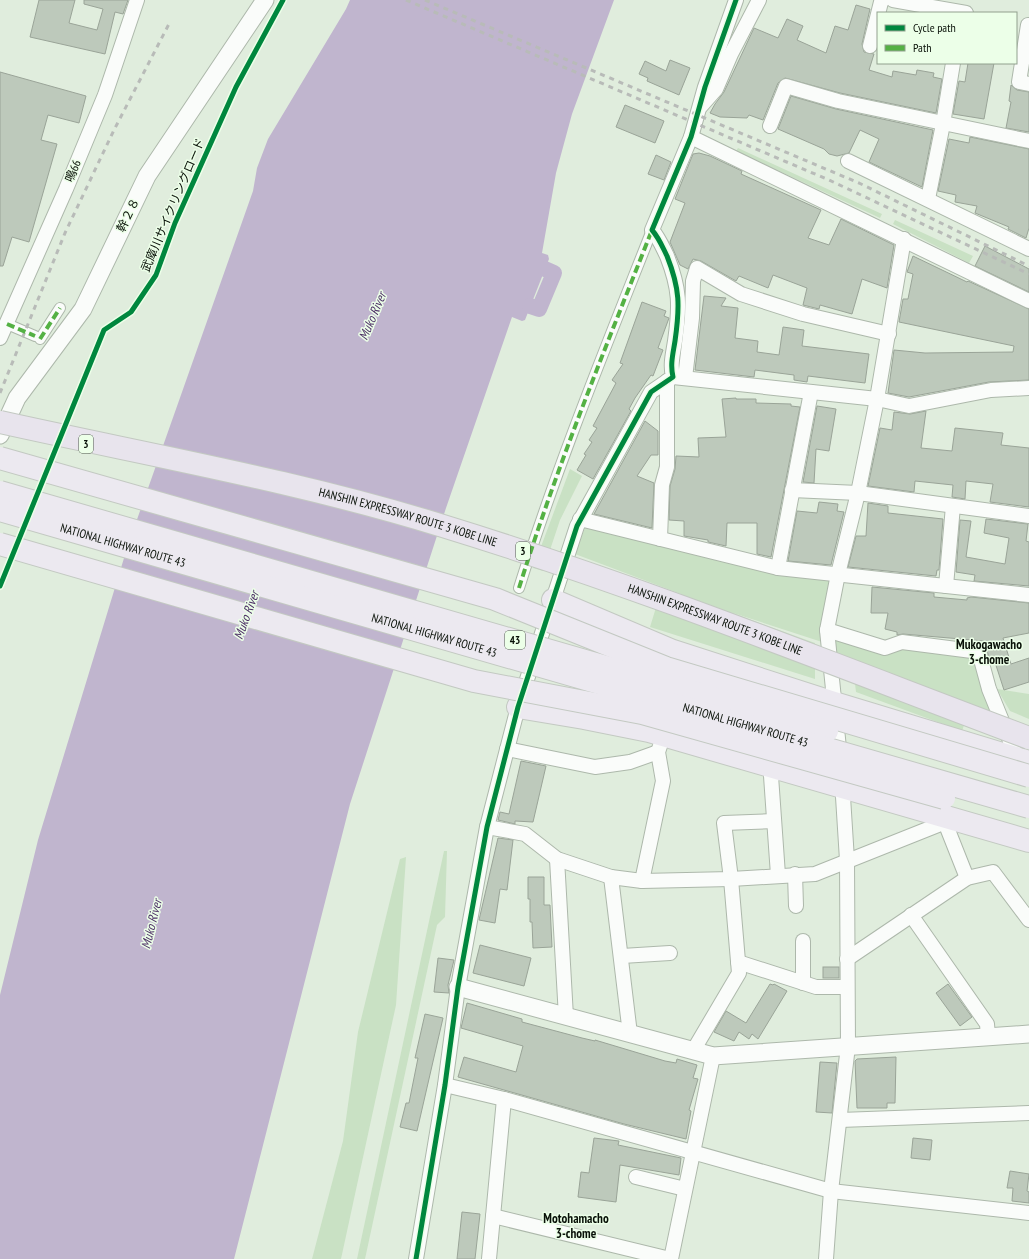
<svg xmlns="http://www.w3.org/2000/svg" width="1029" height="1259" font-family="'PT Sans Narrow','Noto Sans JP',sans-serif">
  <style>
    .green { fill: #c9e1c4 }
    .water { fill: #c0b5ce }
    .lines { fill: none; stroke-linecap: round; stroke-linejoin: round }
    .canal { stroke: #c0b5ce; stroke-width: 16 }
    .building { fill: #bdc9bb; stroke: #9aa498 }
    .pedestrian-casing { stroke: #adb8ab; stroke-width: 12 }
    .minor-casing { stroke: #adb8ab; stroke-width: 16 }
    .tertiary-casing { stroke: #adb8ab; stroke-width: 19 }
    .trunk-casing { stroke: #c3c9c2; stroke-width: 24 }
    .pedestrian { stroke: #fafcfa; stroke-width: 10 }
    .minor { stroke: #fafcfa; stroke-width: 14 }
    .tertiary { stroke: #fafcfa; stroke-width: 17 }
    .trunk { stroke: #ece9f0; stroke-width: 22 }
    .rail { stroke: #b8bbb8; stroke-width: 3; stroke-dasharray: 5 5; stroke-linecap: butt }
    .trunk-bridge-casing { stroke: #c3c9c2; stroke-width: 24; stroke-linecap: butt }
    .motorway-bridge-casing { stroke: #c3c9c2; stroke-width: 24; stroke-linecap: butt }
    .trunk-bridge { stroke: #ece9f0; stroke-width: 22 }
    .motorway-bridge { stroke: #e8e4ed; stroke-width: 22 }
    .quiet { stroke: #54b144; stroke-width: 4; stroke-dasharray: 8 4; stroke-linecap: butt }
    .cycleway-casing { stroke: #ecffe8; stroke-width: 8 }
    .cycleway { stroke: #00873e; stroke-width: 5 }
    .labels { text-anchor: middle; stroke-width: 3; stroke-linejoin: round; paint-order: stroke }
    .shield { fill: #ecffe8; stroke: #4d584b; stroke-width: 1 }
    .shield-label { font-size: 11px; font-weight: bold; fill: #091108 }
    .street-label { font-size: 12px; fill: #091108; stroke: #ecffe8 }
    .water-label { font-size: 13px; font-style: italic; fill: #4e3167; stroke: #ecffe8 }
    .neighbourhood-label { font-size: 13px; font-weight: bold; fill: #091108; stroke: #ecffe8 }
  </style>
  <rect width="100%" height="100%" fill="#e0eddd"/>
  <g class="green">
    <polygon points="738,148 882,214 880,218 736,151"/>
    <polygon points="895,220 973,256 969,263 893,224"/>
    <polygon points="570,469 582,476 560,520 543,571 533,568"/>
    <polygon points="586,525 830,577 822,642 730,612 815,643 815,679 650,627 662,588 681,594 575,554"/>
    <polygon points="834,639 901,647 978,659 991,712 971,705 962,731 856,692 852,660 833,653"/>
    <polygon points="997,689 1029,694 1029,719 1010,711"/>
    <polygon points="444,851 447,851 445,917 437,925 365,1259 357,1259"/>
    <polygon points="406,857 396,1005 341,1259 312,1259 343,1141 358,1032 400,859"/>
  </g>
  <polygon class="water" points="350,0 614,0 572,114 556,173 542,253 548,255 549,259 525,320 522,321 512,317 446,508 350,804 234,1259 0,1259 0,995 38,840 128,545 253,191 257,168 268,139 346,9"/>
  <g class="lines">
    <polyline class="canal" points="530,306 539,309 554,273 545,269"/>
  </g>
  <g class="building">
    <polygon points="39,0 75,0 69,23 97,30 103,9 84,4 84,0 128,0 123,14 115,12 105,54 30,37"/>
    <polygon points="856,5 870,9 862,44 864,52 874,54 869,70 892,77 893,71 916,75 917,70 934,73 933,77 942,79 936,113 840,93 785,78 778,83 763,120 749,115 747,118 720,117 710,113 715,104 724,92 754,28 778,38 787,19 803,26 797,40 826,53 835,26 848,30"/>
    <polygon points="670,60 690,68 679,95 647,81 648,78 639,74 645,61 666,71"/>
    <polygon points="968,63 994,63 984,119 953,114 959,81 965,82"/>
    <polygon points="0,72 86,96 79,123 48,115 41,140 57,144 29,242 12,237 3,266 0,266"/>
    <polygon points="1011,85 1017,90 1029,92 1029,132 1006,128 1011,102 1009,101"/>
    <polygon points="791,96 836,109 933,130 922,187 869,162 879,139 860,130 849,153 837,156 829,154 824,149 778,129"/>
    <polygon points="625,105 664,121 655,143 616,127"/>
    <polygon points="970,137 1029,149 1029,228 1026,238 1008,229 1009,227 975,213 977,206 955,202 956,195 938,191 949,139 969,143"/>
    <polygon points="699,153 710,156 742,171 741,174 821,210 808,238 829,245 841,219 894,245 887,288 862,279 852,314 820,305 819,309 803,305 807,288 773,275 768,288 739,276 736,281 701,261 693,259 688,269 680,265 670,242 685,203 675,199 693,154"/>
    <polygon points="656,155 671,162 664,180 648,174"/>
    <polygon points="985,246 1029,269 1029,292 975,266"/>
    <polygon points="913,256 967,282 968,281 1029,309 1029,380 989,382 909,397 888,393 894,350 925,353 1013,352 1014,346 899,322 903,299 908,299 913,274 907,272"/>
    <polygon points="704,296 726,298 721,306 738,308 735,338 758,341 757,352 779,355 783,327 804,330 802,346 869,354 865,383 808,376 807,382 794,380 794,375 755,370 754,377 695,370"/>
    <polygon points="642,302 666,311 664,316 669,318 658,348 663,350 653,376 651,375 635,398 629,409 631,411 593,479 577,470 586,455 584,454 592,442 589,440 597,428 593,426 616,383 612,380 623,364 620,363"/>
    <polygon points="736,398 736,399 756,399 756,403 791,404 791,406 800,407 771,557 757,554 757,523 727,523 726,546 708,542 708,540 684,536 684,521 669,520 670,486 675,469 676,456 699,457 698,438 726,437 722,399"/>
    <polygon points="817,406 836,409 829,451 816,449 814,483 803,482"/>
    <polygon points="926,411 921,448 952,451 955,428 1003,433 1001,445 1029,448 1029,507 990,502 993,484 966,481 965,499 952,497 953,485 915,481 914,492 868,486 880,428 892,430 894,412 910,414"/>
    <polygon points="645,421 658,431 658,455 651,455 637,476 654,483 652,528 594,514"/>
    <polygon points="819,502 838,504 837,511 844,512 831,565 788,561 797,511 817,513"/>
    <polygon points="868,503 888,506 888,513 943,519 939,570 937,570 936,576 848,567 856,536 866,536"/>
    <polygon points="986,519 1028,524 1026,541 1029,542 1029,586 974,581 975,575 956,572 960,520 971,521 966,557 1005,564 1009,538 984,533"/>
    <polygon points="872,587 934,593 934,597 967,600 967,598 971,597 1029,603 1029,633 1003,638 1011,664 1029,658 1029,682 1004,690 993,656 989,657 984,641 903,634 897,635 897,632 885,629 888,613 871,613"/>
    <polygon points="521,761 546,766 533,822 515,821 515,824 498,820 500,812 509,814"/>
    <polygon points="498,838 513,840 507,890 500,889 495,923 479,920"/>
    <polygon points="528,877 544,877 544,905 550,905 552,947 533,948 532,922 530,922 530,899 528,899"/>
    <polygon points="480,945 531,958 524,986 473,973"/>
    <polygon points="438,958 454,960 448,985 449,993 434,992"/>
    <rect x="823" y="967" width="16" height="11"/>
    <polygon points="770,984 773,985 774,984 787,991 758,1039 752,1034 749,1039 739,1032 734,1041 714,1032 726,1011 746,1023"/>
    <polygon points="948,984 972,1017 960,1026 936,993"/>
    <polygon points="467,1003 522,1019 522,1022 582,1038 595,1041 595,1040 665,1061 676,1063 677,1059 697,1065 693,1078 698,1079 689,1110 691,1111 686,1139 624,1124 458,1077 464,1057 516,1072 523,1046 461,1028"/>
    <polygon points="425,1014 443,1018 417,1131 400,1127 406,1103 409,1103 418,1058 415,1058"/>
    <polygon points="896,1057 895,1103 887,1103 887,1108 857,1108 855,1061 857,1059"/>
    <polygon points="820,1062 837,1063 832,1113 816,1112"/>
    <polygon points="594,1138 619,1141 618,1145 681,1158 679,1175 620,1165 616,1202 578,1197 581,1172 589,1173"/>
    <polygon points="913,1138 932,1140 930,1160 911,1158"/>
    <polygon points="1010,1171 1029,1174 1027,1191 1029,1192 1029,1203 1012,1201 1013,1188 1007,1188"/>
    <polygon points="462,1212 480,1214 475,1259 457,1259"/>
  </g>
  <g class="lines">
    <defs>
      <g id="pedestrian">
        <polyline points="7,324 35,336"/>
        <polyline points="40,339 60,308"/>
        <path d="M519,588c38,-122 86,-239 133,-358"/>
      </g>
      <g id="minor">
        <polyline points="893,0 966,13"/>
        <polyline points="1028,25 1019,82 1029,84"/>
        <polyline points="870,46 881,2 883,0"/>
        <polyline points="701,106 716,89 731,54 759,0"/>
        <polyline points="770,126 786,86 838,101 1029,141"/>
        <polyline points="691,137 1029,301"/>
        <polyline points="848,161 1029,249"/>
        <polyline points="928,199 943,124 953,63"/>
        <polyline points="0,338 66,189 105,95 137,0"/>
        <polyline points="673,377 877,399 909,406 991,390 1029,388"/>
        <polyline points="685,378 692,318 693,281 697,268 741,294 803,314 889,334"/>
        <polyline points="792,490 858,493 1029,516"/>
        <polyline points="580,519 778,568 1029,595"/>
        <polyline points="660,539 662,485 667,467 667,381"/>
        <polyline points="778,568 811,392"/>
        <polyline points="946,586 953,506"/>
        <polyline points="827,630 885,648 902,642 972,651 980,656 989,689 1017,758"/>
        <polyline points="507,749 595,767 630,762 658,752"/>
        <polyline points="840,758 827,630 838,574 858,493 877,399 904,239"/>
        <polyline points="773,768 771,776 778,875"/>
        <polyline points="945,817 946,825 967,878"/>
        <polyline points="487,827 525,834 557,859 611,877 642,881 731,879 815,874 938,825 945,817"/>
        <polyline points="557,859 566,1017"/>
        <polyline points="795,874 796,906"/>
        <polyline points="611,877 630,1034"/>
        <polyline points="642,881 663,781 658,752 661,743"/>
        <polyline points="911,915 987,1024 988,1036"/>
        <polyline points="803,941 803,983"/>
        <polyline points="622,956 670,953"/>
        <polyline points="847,959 967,878 993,872 1029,920"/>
        <polyline points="738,962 816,987 847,987"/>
        <polyline points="693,1051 739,973 731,879 724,823 774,821"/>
        <polyline points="445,1085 504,1099 831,1191 1029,1213"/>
        <polyline points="840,1120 1029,1113"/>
        <polyline points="636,1177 685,1189"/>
        <polyline points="493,1216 670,1259"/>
        <path d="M416,1259l29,-174 13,-98 29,-160 31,-120 59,-181 74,-134 22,-15c-3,-13 0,-23 2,-36 5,-35 5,-52 -8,-85 -5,-10 -8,-18 -15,-26l39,-93 14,-50 31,-87"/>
        <polyline points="489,1259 504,1099"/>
        <polyline points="671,1259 713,1056"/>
        <polyline points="826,1259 831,1191 848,1046 847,860 842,781"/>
      </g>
      <g id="tertiary">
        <polyline points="0,435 17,398 83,309 147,176 265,0"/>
        <polyline points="458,987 713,1056 1029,1034"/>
      </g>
      <g id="trunk">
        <polyline points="553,600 673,651 834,703 1029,762"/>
        <polyline points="518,707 584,718 649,731 1029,841"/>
      </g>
    </defs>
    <use href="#pedestrian" class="pedestrian-casing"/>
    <use href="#minor" class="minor-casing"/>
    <use href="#tertiary" class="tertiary-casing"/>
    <use href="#trunk" class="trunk-casing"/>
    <use href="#pedestrian" class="pedestrian"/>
    <use href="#minor" class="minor"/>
    <use href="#tertiary" class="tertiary"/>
    <use href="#trunk" class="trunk"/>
    <g class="rail">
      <polyline points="406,0 829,180 1029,274"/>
      <polyline points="425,0 859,183 1029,266"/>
      <polyline points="0,393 65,233 114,130 170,22"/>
    </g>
    <defs>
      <g id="trunk-bridge">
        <polyline points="0,458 495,599 666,668 1029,776"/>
        <polyline points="0,492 827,731"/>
        <path id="s1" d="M0,510l1029,297"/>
        <polyline points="0,544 474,681 642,713 944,798"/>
      </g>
      <g id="motorway-bridge">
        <path id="s2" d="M0,422c148,33 298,59 443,104 199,61 392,139 586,212"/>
      </g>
    </defs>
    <use href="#trunk-bridge" class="trunk-bridge-casing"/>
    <use href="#motorway-bridge" class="motorway-bridge-casing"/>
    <use href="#trunk-bridge" class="trunk-bridge"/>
    <use href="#motorway-bridge" class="motorway-bridge"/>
    <g class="quiet">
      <polyline points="7,324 35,336"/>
      <polyline points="40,339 60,308"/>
      <path d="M519,588c38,-122 86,-239 133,-358"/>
    </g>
    <defs>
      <g id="cycleway">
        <polyline points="0,586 104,330 131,312 156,275 175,223 236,87 283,0"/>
        <path d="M416,1259l29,-174 13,-98 29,-160 31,-120 59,-181 74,-134 22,-15c-3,-13 0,-23 2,-36 5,-35 5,-52 -8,-85 -5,-10 -8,-18 -15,-26l39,-93 14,-50 31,-87"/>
      </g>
    </defs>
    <use href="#cycleway" class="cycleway-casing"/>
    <use href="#cycleway" class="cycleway"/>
  </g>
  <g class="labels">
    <g class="shield">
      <rect x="79" y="435" width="14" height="18" rx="3"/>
      <rect x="516" y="542" width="14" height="18" rx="3"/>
      <rect x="505" y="631" width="20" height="18" rx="3"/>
    </g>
    <g class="shield-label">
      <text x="86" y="448">3</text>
      <text x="523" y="555">3</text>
      <text x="515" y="644">43</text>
    </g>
    <g class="street-label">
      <text transform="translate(73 171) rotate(-68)" y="4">鳴66</text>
      <text transform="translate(173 205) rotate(-67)" y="4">武庫川サイクリングロード</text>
      <text transform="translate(128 215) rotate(-64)" y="4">幹２８</text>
      <text dy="4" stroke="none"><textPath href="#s2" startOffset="419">HANSHIN EXPRESSWAY ROUTE 3 KOBE LINE</textPath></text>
      <text dy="4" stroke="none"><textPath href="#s1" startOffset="128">NATIONAL HIGHWAY ROUTE 43</textPath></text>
      <text dy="4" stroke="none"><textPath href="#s2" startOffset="743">HANSHIN EXPRESSWAY ROUTE 3 KOBE LINE</textPath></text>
      <text dy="4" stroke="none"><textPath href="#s1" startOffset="452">NATIONAL HIGHWAY ROUTE 43</textPath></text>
      <text dy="4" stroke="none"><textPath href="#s1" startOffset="776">NATIONAL HIGHWAY ROUTE 43</textPath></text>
    </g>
    <g class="water-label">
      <text transform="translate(372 316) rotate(-67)" y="5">Muko River</text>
      <text transform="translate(246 615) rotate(-70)" y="5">Muko River</text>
      <text transform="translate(151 924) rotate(-76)" y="5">Muko River</text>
    </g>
    <g class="neighbourhood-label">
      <text x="989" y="649">Mukogawacho<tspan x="989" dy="15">3-chome</tspan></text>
      <text x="576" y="1223">Motohamacho<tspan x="576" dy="15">3-chome</tspan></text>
    </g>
  </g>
  <rect x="877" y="12" width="140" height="52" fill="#ecffe8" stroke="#91a08e"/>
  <rect x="885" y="25" width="20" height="6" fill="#00873e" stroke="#91a08e"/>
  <text x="913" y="32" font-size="12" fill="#091108">Cycle path</text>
  <rect x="885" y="45" width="20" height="6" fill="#54b144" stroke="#91a08e"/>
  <text x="913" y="52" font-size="12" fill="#091108">Path</text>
</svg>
